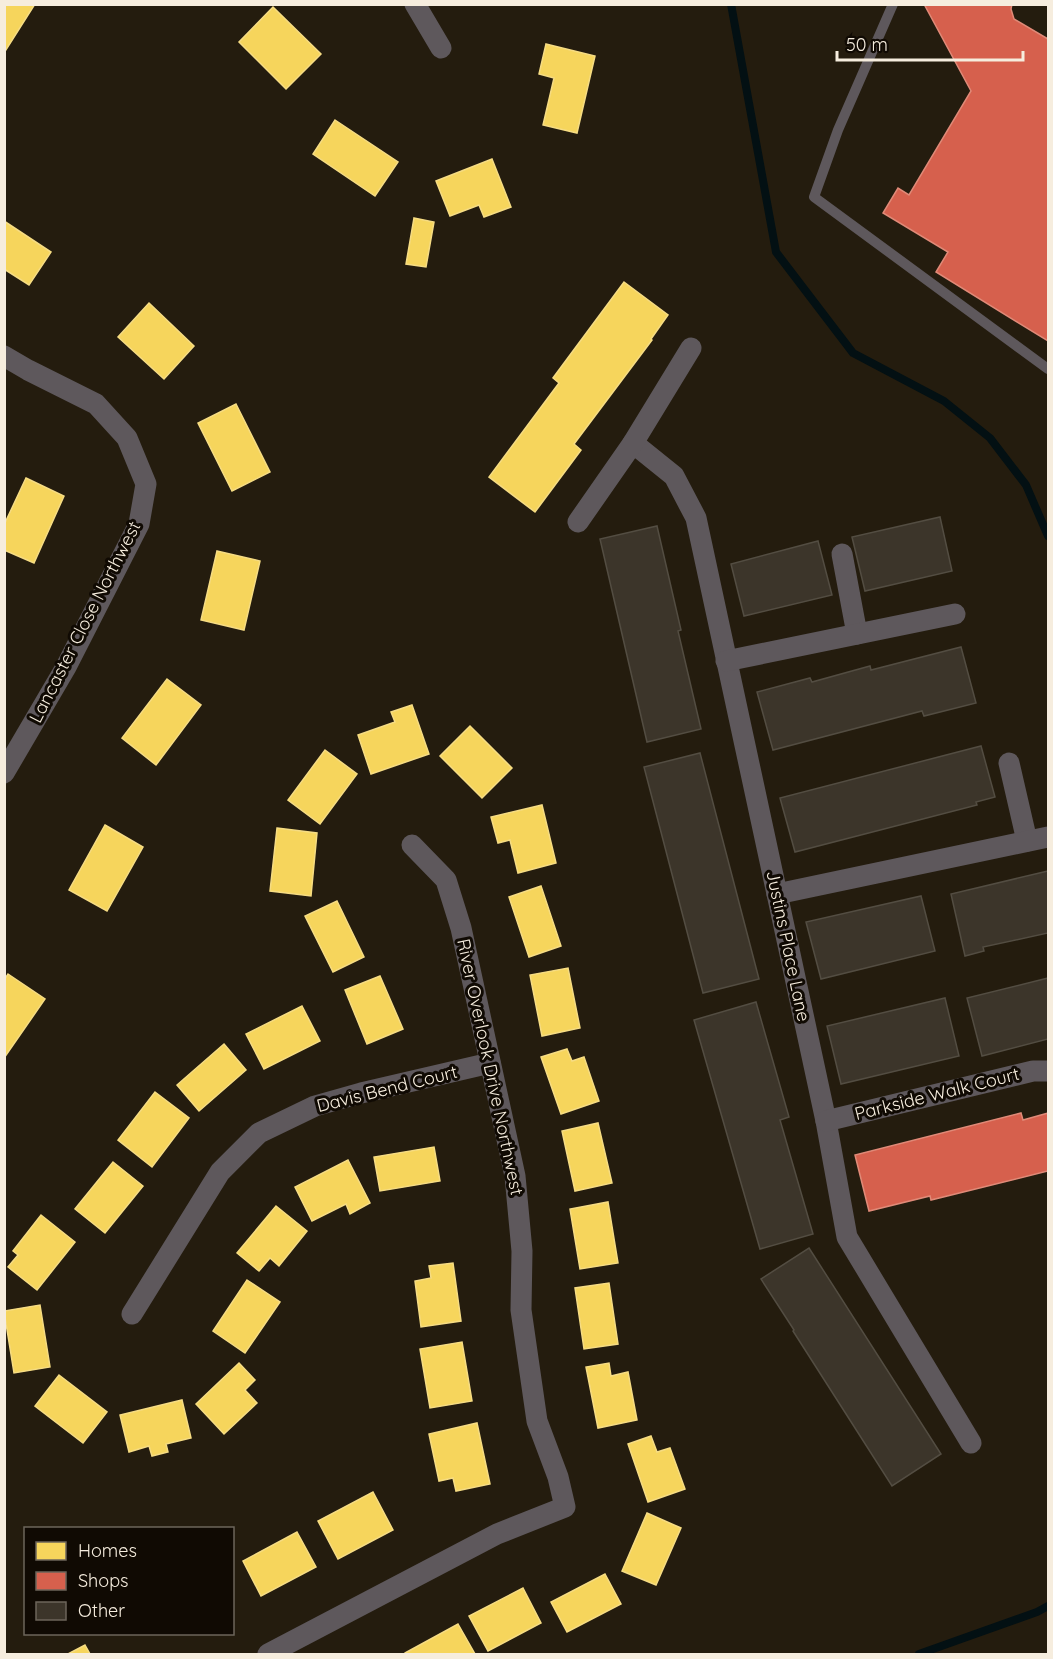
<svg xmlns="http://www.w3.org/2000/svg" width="1053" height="1659" font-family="Quicksand,sans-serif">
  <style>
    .homes { fill: #f6d55c; stroke: #f6dc83; stroke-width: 1.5 }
    .shops { fill: #d6604d; stroke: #e08a78; stroke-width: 1.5 }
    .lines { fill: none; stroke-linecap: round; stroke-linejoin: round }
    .stream { stroke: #031013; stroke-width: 8 }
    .building { fill: #3c352a; stroke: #534d42; stroke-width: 1.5 }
    .service { stroke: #5e585c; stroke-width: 10 }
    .minor { stroke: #5e585c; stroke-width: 21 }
    .labels { text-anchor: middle; stroke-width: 6; stroke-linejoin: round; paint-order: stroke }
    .street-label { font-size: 18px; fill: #f6edde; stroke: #100a03 }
  </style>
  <rect width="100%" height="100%" fill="#241c0e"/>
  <g class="homes">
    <polygon points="4,4 35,4 4,53"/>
    <polygon points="273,7 321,54 286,89 239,42"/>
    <polygon points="546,44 595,56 577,133 543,125 554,78 539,74"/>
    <polygon points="335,120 398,162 375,196 313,154"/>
    <polygon points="492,159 511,207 484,217 479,205 450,216 436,181"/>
    <polygon points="414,218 434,222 426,267 406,264"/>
    <polygon points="4,221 51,252 29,285 4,269"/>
    <polygon points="624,282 668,315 651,339 652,340 574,444 581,450 535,512 489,477 559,383 553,378"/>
    <polygon points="149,303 194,346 164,379 118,337"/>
    <polygon points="236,404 270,472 232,491 198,423"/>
    <polygon points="26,478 64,496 34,563 4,550 4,525"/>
    <polygon points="217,551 260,561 244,630 201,620"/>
    <polygon points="167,679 201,705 156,765 122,738"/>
    <polygon points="412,705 429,754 371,774 358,735 395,722 391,712"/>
    <polygon points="470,726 512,768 482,798 440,756"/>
    <polygon points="325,750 357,774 320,824 288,800"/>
    <polygon points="542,805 556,863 518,873 510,840 498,843 491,817"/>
    <polygon points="105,825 143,847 107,911 69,890"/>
    <polygon points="277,828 317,833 311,896 270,891"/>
    <polygon points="541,886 561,946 529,957 509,897"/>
    <polygon points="337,901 364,957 333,972 305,916"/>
    <polygon points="568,968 580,1028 542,1036 530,975"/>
    <polygon points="8,974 45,999 4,1058 4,980"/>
    <polygon points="380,976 403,1029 367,1044 345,990"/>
    <polygon points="302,1006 320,1041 264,1069 246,1034"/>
    <polygon points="224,1044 246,1070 199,1111 177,1085"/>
    <polygon points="567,1049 572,1061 584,1057 599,1101 561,1114 541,1057"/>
    <polygon points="155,1092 189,1118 152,1167 118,1140"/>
    <polygon points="598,1123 612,1183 575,1191 562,1131"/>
    <polygon points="434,1147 440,1181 380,1191 374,1157"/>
    <polygon points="348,1160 370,1203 350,1214 346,1204 312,1221 295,1187"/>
    <polygon points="113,1162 143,1186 105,1233 75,1209"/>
    <polygon points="608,1202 618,1263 580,1269 570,1209"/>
    <polygon points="276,1206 307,1231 279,1266 270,1258 259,1271 237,1253"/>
    <polygon points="41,1215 75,1242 37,1290 8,1267 18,1255 13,1251"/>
    <polygon points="453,1263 461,1321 421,1327 415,1281 431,1278 429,1266"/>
    <polygon points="247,1280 280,1302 245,1353 213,1331"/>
    <polygon points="609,1283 618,1344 584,1349 575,1288"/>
    <polygon points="40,1305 50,1367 14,1373 4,1311"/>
    <polygon points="462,1342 472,1401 430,1408 420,1349"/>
    <polygon points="239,1363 255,1380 245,1390 257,1403 224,1434 196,1404"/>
    <polygon points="609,1363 611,1376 628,1372 637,1420 598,1428 586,1367"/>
    <polygon points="59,1375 107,1412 83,1443 35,1406"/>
    <polygon points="182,1400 191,1438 166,1444 168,1452 152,1456 149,1446 129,1452 120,1415"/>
    <polygon points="477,1423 490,1484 456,1491 453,1478 439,1481 429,1434"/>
    <polygon points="651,1436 657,1452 670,1448 685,1489 648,1502 628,1444"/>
    <polygon points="373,1492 393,1530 338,1559 318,1521"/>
    <polygon points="647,1513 681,1528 656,1585 622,1571"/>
    <polygon points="297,1532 316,1567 261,1596 243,1561"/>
    <polygon points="605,1574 621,1604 567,1632 551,1602"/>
    <polygon points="523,1588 541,1623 488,1651 469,1616"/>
    <polygon points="458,1624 475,1654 405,1654 405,1653"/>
    <polygon points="85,1645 90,1654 68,1654"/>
  </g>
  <g class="shops">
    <polygon points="924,4 1012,4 1011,9 1014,19 1048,39 1048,341 936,272 948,252 883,213 898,188 909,195 971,91"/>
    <polygon points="1021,1113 1023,1120 1048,1113 1048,1171 931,1200 930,1196 869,1211 855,1155"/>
  </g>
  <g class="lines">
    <g class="stream">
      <polyline points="731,4 776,252 853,353 944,401 990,438 1026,485 1048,536"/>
      <polyline points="919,1654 1037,1612 1048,1606"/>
    </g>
  </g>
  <g class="building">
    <polygon points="940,517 952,571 865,591 852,537"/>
    <polygon points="657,526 681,630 678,631 701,729 647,742 600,539"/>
    <polygon points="818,541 832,595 744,616 731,564"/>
    <polygon points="961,647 976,703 924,716 922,711 773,750 757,692 810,678 812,682 870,666 871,670"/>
    <polygon points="981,746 995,797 976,802 977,805 795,852 780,798"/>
    <polygon points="700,753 759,979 703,993 644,767"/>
    <polygon points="1048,871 1048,933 983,947 984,951 965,956 951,894"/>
    <polygon points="921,896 935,951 821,979 806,922"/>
    <polygon points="1048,978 1048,1039 982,1056 967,998"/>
    <polygon points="945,998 959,1056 841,1084 827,1026"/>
    <polygon points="756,1002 789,1117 780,1120 813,1234 760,1249 694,1020"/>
    <polygon points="809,1248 941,1454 892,1486 793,1331 794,1330 761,1279"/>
  </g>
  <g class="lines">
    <polyline class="service" points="893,4 838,130 814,197 1048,369"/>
    <g class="minor">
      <polyline points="415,4 441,48"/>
      <polyline points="4,356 28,370 96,404 127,438 146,484 139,524 66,667 4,773"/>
      <polyline points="633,443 674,476 696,518 826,1121 847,1237 971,1443"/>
      <polyline points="578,522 633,443 691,348"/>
      <polyline points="842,554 857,634"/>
      <polyline points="726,661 955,614"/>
      <polyline points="1009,763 1027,841"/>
      <polyline points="777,894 1048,837"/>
      <polyline points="826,1121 1033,1071 1048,1071"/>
      <polyline points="132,1314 220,1172 259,1133 315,1106 361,1093 490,1063"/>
      <polyline points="268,1654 497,1534 565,1507 558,1477 537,1421 521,1310 522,1251 515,1176 461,928 446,880 412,845"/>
    </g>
  </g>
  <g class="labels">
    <g class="street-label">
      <text transform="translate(85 622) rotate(-63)" y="6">Lancaster Close Northwest</text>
      <text transform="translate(788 946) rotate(78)" y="6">Justins Place Lane</text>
      <text transform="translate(490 1067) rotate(78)" y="6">River Overlook Drive Northwest</text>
      <text transform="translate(387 1089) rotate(-14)" y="6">Davis Bend Court</text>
      <text transform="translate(937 1094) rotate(-14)" y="6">Parkside Walk Court</text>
    </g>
  </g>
  <rect width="1053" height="1659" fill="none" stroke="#f6edde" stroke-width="12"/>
  <rect x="24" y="1527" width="210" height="108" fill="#100a03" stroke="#6c655b" stroke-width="1.5"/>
  <rect x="36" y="1542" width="30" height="18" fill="#f6d55c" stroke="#6c655b" stroke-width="1.5"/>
  <text x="78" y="1557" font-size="18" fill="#f6edde">Homes</text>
  <rect x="36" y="1572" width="30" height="18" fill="#d6604d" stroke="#6c655b" stroke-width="1.5"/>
  <text x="78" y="1587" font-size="18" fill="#f6edde">Shops</text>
  <rect x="36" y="1602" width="30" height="18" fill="#3c352a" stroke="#6c655b" stroke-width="1.5"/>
  <text x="78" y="1617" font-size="18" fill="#f6edde">Other</text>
  <path d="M837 51v9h186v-9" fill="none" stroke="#f6edde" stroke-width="3"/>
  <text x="846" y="51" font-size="18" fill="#f6edde" stroke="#100a03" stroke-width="4.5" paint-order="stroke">50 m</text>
</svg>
